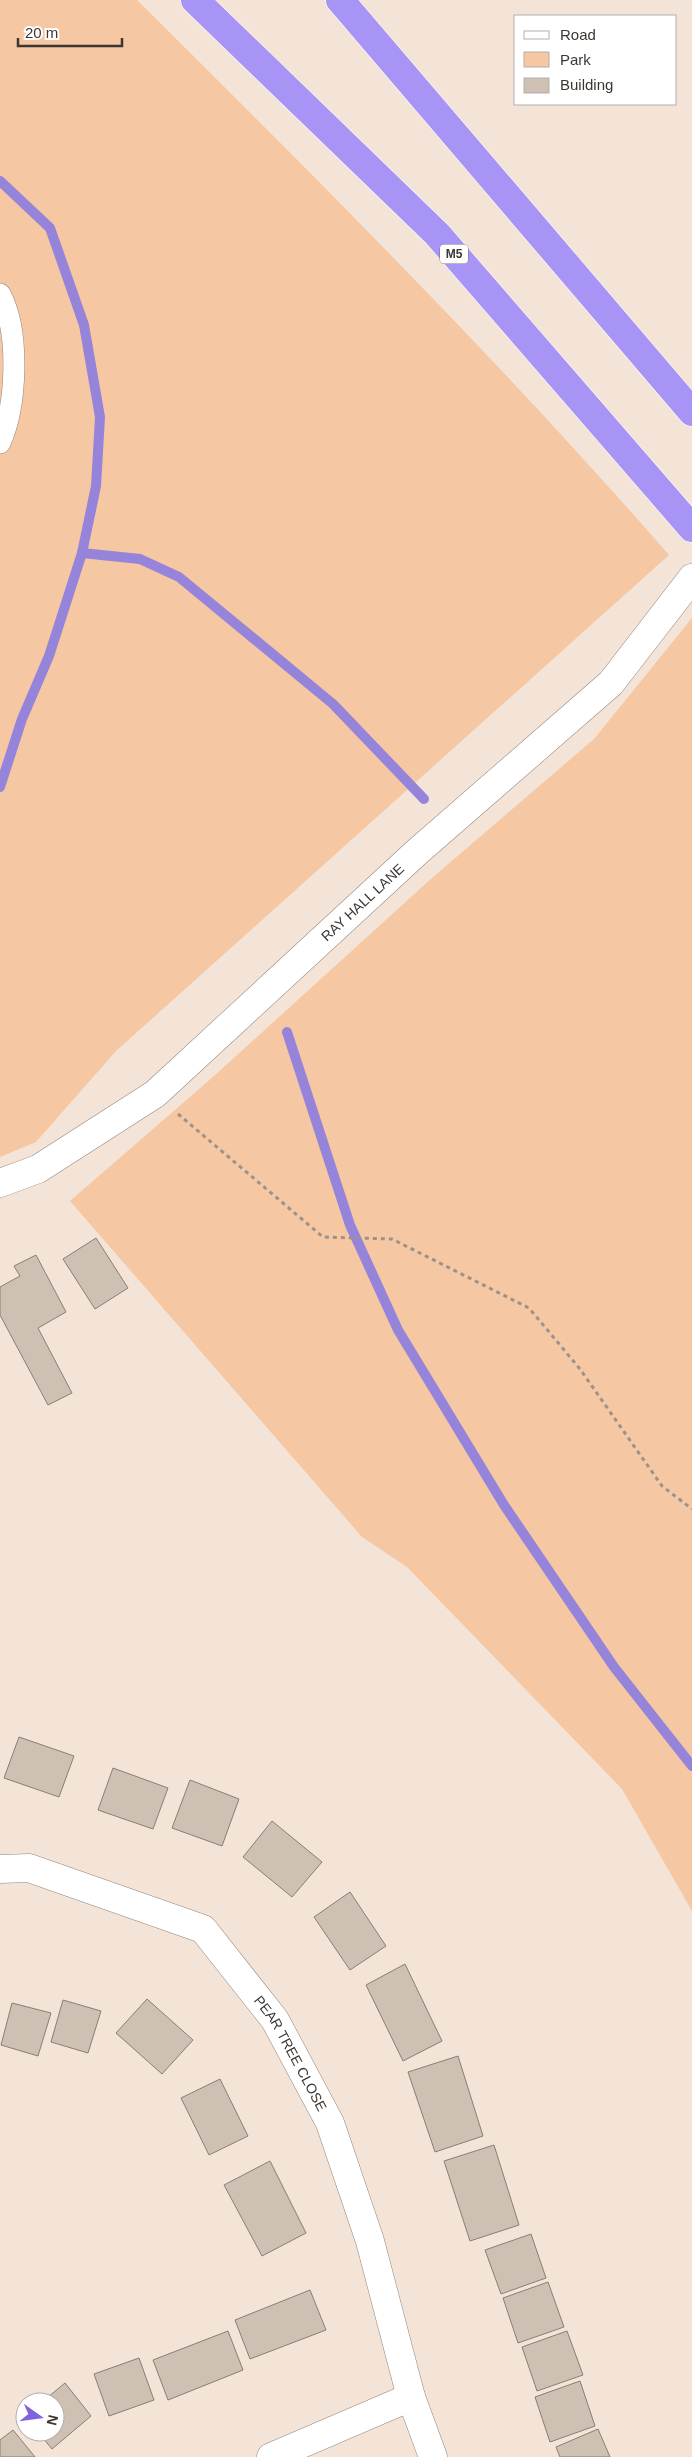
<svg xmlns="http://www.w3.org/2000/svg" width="692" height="2457" font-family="Arial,sans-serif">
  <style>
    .green { fill: #f5c7a3 }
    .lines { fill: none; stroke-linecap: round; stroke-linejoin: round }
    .stream { stroke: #9584da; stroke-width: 10 }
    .building { fill: #cfc0b4; stroke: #8b7d72 }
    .lane-casing { stroke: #94867b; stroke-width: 22 }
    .street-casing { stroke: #94867b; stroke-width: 29 }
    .highway-casing { stroke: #fff; stroke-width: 29 }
    .path { stroke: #9d9289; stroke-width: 3; stroke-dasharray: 4 4; stroke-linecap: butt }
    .lane { stroke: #fff; stroke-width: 21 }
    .street { stroke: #fff; stroke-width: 28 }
    .highway { stroke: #a794f5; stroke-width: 28 }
    .labels { text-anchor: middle; stroke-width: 4; stroke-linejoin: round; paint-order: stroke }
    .shield { fill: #fff; stroke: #777370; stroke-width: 1 }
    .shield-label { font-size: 12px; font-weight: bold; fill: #3d3733 }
    .street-label { font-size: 14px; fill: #3d3733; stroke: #fff }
  </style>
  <rect width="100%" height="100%" fill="#f4e4d8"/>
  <g class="green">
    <path d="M0,0h137c182,181 364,362 532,555l-553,496 -80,91 -36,15z"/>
    <polygon points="692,618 692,1911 622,1789 407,1567 362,1537 70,1201 214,1076 432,878 594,739"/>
  </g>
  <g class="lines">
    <g class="stream">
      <polyline points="0,181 50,228 84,325 100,417 96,486 82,553"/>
      <polyline points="0,787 22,719 49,656 82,553 140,559 179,577 333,704 424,799"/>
      <polyline points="287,1032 350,1225 398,1330 504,1505 614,1667 692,1766"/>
    </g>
  </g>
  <g class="building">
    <polygon points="96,1238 128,1288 95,1309 63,1259"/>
    <polygon points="36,1255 66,1312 38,1328 72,1393 48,1405 0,1315 0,1287 20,1276 14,1266"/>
    <polygon points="19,1737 74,1756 59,1797 4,1778"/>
    <polygon points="113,1768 168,1788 153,1829 98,1810"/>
    <polygon points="190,1780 239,1799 222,1846 172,1828"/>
    <polygon points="272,1821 322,1862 292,1897 243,1857"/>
    <polygon points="350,1892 386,1946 350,1970 314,1917"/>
    <polygon points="405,1964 442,2041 403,2061 366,1985"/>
    <polygon points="147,1999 193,2040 162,2074 116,2033"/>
    <polygon points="63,2000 101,2011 88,2053 51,2042"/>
    <polygon points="12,2003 51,2013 38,2056 1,2045"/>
    <polygon points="458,2056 483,2136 435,2152 408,2072"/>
    <polygon points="220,2079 248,2136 209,2155 181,2098"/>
    <polygon points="494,2145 519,2225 470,2241 444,2161"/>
    <polygon points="270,2161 306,2233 262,2256 224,2185"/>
    <polygon points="531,2234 546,2278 501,2294 485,2250"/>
    <polygon points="548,2282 564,2327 518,2343 503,2298"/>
    <polygon points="310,2290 326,2330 250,2359 235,2320"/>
    <polygon points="228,2331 243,2370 168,2400 153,2360"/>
    <polygon points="567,2331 583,2375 537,2391 522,2347"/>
    <polygon points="139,2358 154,2400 109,2416 94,2374"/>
    <polygon points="580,2381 595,2426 550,2442 535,2397"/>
    <polygon points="65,2383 91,2416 52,2449 38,2432 55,2432 55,2402 42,2402"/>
    <polygon points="598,2429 610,2457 560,2457 556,2447"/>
    <polygon points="13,2430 35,2457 0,2457 0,2440"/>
  </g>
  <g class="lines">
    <defs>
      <path id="lane" d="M0,294c20,37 17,111 0,149"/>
      <g id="street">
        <path id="s1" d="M0,1183l38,-14 117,-75 262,-242 194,-169 81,-105"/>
        <path id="s2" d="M0,1869l29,-1 174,61 72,91 55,103 40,118 41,156"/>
        <polyline points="271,2457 411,2397 433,2457"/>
      </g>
      <g id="highway">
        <polyline points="195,0 437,234 692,528"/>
        <polyline points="340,0 692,412"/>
      </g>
    </defs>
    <use href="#lane" class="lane-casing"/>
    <use href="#street" class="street-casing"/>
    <use href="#highway" class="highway-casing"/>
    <polyline class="path" points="178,1114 323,1237 392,1239 529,1308 580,1369 662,1486 692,1509"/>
    <use href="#lane" class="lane"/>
    <use href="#street" class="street"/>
    <use href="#highway" class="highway"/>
  </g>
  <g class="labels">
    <rect class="shield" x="440" y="244.5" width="28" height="19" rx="4"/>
    <g class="shield-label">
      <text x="454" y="258">M5</text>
    </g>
    <g class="street-label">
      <text dy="5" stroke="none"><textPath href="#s1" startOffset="462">RAY HALL LANE</textPath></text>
      <text dy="5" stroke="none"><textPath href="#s2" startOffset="366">PEAR TREE CLOSE</textPath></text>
    </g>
  </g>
  <rect x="514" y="15" width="162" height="90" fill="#ffffff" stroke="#b1afad"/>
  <rect x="524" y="31" width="25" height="8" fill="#ffffff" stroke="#b1afad"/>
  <text x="560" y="40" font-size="15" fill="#3d3733">Road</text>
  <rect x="524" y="52" width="25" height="15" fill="#f5c7a3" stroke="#b1afad"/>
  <text x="560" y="65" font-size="15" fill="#3d3733">Park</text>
  <rect x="524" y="78" width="25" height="15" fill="#cfc0b4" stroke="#b1afad"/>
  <text x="560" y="90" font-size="15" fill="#3d3733">Building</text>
  <g transform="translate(40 2417) rotate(104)"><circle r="24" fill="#ffffff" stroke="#b1afad"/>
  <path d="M0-4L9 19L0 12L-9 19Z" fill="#8263de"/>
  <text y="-8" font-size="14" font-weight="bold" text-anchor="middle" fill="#3d3733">N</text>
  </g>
  <path d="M18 38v8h104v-8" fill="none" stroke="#3d3733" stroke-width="2.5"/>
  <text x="25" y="38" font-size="15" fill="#3d3733" stroke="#ffffff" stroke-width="4" paint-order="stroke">20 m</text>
</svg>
